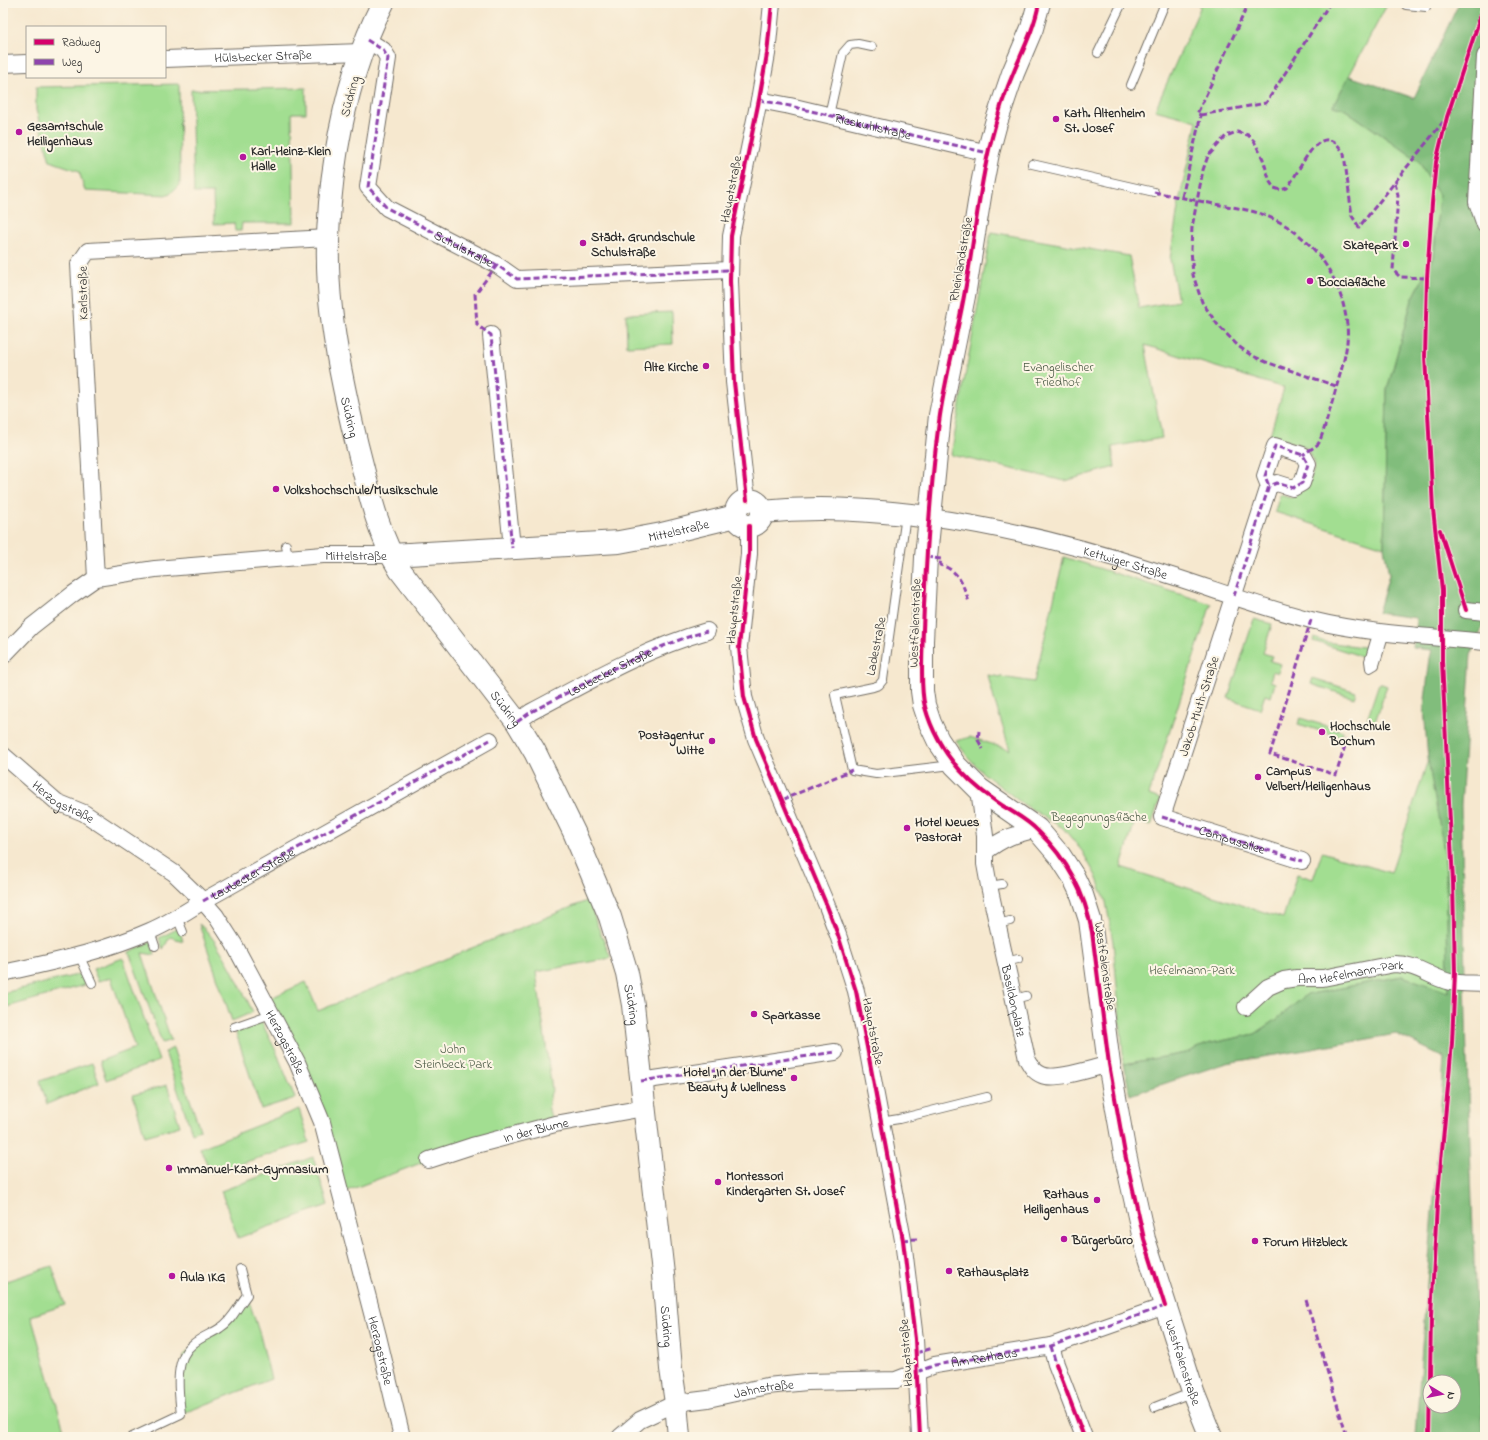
<svg xmlns="http://www.w3.org/2000/svg" width="1488" height="1440" font-family="'Indie Flower',sans-serif">
  <style>
    .green { fill: #a2de91; stroke: #66845e }
    .forest { fill: #81bd7b; stroke: #567453; fill-rule: evenodd }
    .lines { fill: none; stroke-linecap: round; stroke-linejoin: round }
    .lane-casing { stroke: #726d64; stroke-width: 10 }
    .street-casing { stroke: #726d64; stroke-width: 18 }
    .secondary-casing { stroke: #726d64; stroke-width: 24 }
    .lane { stroke: #fff; stroke-width: 8 }
    .street { stroke: #fff; stroke-width: 16 }
    .secondary { stroke: #fff; stroke-width: 22 }
    .quiet { stroke: #8e44ad; stroke-width: 3; stroke-dasharray: 6 3; stroke-linecap: butt }
    .cycleway-casing { stroke: #fcf5e5; stroke-width: 6 }
    .cycleway { stroke: #d6006c; stroke-width: 4 }
    .poi-dot { fill: #b5179e; stroke: #fcf5e5; stroke-width: 1.5 }
    .labels { text-anchor: middle; stroke-width: 4; stroke-linejoin: round; paint-order: stroke }
    .street-label { font-size: 13px; fill: #2b2b2b; stroke: #fcf5e5 }
    .poi-label { font-size: 13px; font-weight: bold; fill: #2b2b2b; stroke: #fcf5e5; text-anchor: start }
    .park-label { font-size: 13px; fill: #495844; stroke: #fcf5e5 }
  </style>
  <rect width="100%" height="100%" fill="#fcf5e5"/>
  <filter id="ink" filterUnits="userSpaceOnUse"><feTurbulence type="fractalNoise" baseFrequency=".025" numOctaves="2"/><feDisplacementMap in="SourceGraphic" scale="8" xChannelSelector="R" yChannelSelector="G"/><feConvolveMatrix kernelMatrix="1 2 1 2 8 2 1 2 1" color-interpolation-filters="sRGB"/></filter>
  <filter id="wash" filterUnits="userSpaceOnUse"><feTurbulence type="fractalNoise" baseFrequency=".012" numOctaves="4" result="noise"/><feDisplacementMap in="SourceGraphic" scale="16" xChannelSelector="R" yChannelSelector="G"/><feGaussianBlur stdDeviation="0.9" result="paint"/><feColorMatrix in="noise" values="0 0 0 0 0 0 0 0 0 0 0 0 0 0 0 0 0 1.4 0 .05"/><feComposite in="paint" operator="in"/></filter>
  <g filter="url(#wash)">
    <rect width="100%" height="100%" fill="#f6e8cf"/>
    <g class="green">
      <polygon points="1199,3 1388,3 1333,106 1344,109 1418,160 1439,195 1434,257 1412,300 1387,390 1384,547 1275,512 1280,494 1291,497 1308,487 1315,465 1306,447 1270,435 1284,388 1145,345 1162,438 1112,447 1115,467 1065,481 951,455 991,232 1129,256 1139,308 1178,301 1170,259 1179,202 1197,121 1155,110 1200,8"/>
      <polygon points="179,84 180,184 169,195 85,191 79,171 50,161 36,110 36,87"/>
      <polygon points="306,88 306,113 292,113 294,223 242,223 241,231 235,231 234,223 214,224 213,193 194,193 191,90"/>
      <polygon points="672,312 673,344 627,346 626,314"/>
      <polygon points="1064,557 1211,604 1149,795 1160,799 1151,826 1135,821 1121,867 1283,918 1297,874 1313,879 1322,852 1391,873 1428,760 1441,759 1447,904 1448,993 1402,976 1306,995 1276,1020 1255,1034 1207,1044 1186,1053 1124,1064 1113,942 1106,902 1096,876 1082,851 1063,828 1023,804 983,773 968,757 956,741 970,737 1010,750 994,699 988,675 1034,682"/>
      <polygon points="1254,619 1272,624 1263,653 1272,656 1270,661 1281,664 1278,673 1273,671 1270,681 1275,683 1271,697 1265,695 1260,709 1228,698"/>
      <polygon points="1314,638 1325,642 1370,648 1367,658 1313,641"/>
      <polygon points="1313,678 1356,692 1354,698 1311,684"/>
      <polygon points="1379,683 1387,686 1375,722 1367,719"/>
      <polygon points="1300,718 1343,731 1341,737 1298,724"/>
      <path d="M589,900l7,22 15,36 -75,14 16,118c-5,14 -5,21 3,34l-126,36 -88,33 -19,-71 -58,-121 42,-19 12,29z"/>
      <path d="M199,924c20,15 42,64 54,88l-21,9z"/>
      <polygon points="179,928 183,941 170,937 163,949 159,938"/>
      <polygon points="151,942 155,955 142,953 171,1040 162,1043 129,952"/>
      <polygon points="123,958 159,1061 106,1080 100,1061 135,1048 111,978 98,981 93,969"/>
      <polygon points="81,974 85,985 3,1008 3,993"/>
      <polygon points="261,1021 276,1051 295,1098 261,1109 235,1030"/>
      <polygon points="173,1048 200,1130 192,1133 165,1052"/>
      <polygon points="92,1063 99,1083 47,1104 40,1081"/>
      <polygon points="167,1085 180,1126 145,1136 133,1095"/>
      <polygon points="299,1109 309,1142 211,1173 200,1148"/>
      <polygon points="313,1157 328,1205 238,1238 221,1191"/>
      <polygon points="52,1266 65,1305 31,1316 66,1437 3,1437 3,1282"/>
      <polygon points="247,1295 260,1335 271,1379 181,1414 179,1389 184,1355 216,1330"/>
    </g>
    <path class="forest" d="M1459,3h26v599l-3,25 -11,27 -10,151 6,255 11,312 6,65h-68c7,-127 21,-253 28,-380l-48,-23 -84,15 -86,14 -96,32 -6,-31 62,-11 21,-9 48,-10 21,-14 30,-25 96,-19 46,16 -1,-88 -2,-47 -17,-97 -4,-52 6,-50 2,-8 -19,-2 3,-30 -38,-5 11,-38 -5,-28 3,-157 25,-90 22,-43 5,-62 -21,-35 -74,-51 -11,-3 16,-30 65,22zM1430,1382h24v24h-24z"/>
  </g>
  <g filter="url(#ink)">
    <g class="lines">
      <defs>
        <g id="lane">
          <polyline points="1406,3 1406,5 1426,7"/>
          <polyline points="1098,53 1122,3"/>
          <polyline points="1131,85 1165,3"/>
          <polyline points="829,115 843,53 850,45 858,44 872,47"/>
          <polyline points="1032,164 1154,192"/>
          <polyline points="906,515 883,680 879,685 873,687 835,695 852,770 876,774 952,765"/>
          <polyline points="286,545 288,559"/>
          <polyline points="1378,631 1369,661 1370,668 1375,665 1385,632"/>
          <polyline points="989,886 1002,884"/>
          <polyline points="177,917 183,932"/>
          <polyline points="997,924 1010,921"/>
          <polyline points="150,931 155,946"/>
          <polyline points="79,955 92,983"/>
          <polyline points="1005,962 1018,959"/>
          <polyline points="1014,999 1026,996"/>
          <polyline points="234,1027 271,1014"/>
          <polyline points="880,1122 899,1119 987,1097"/>
          <polyline points="1155,1407 1193,1392"/>
          <path d="M132,1437l49,-23c-2,-21 -8,-55 12,-70 8,-7 18,-10 27,-16 12,-7 18,-22 27,-33l-7,-26"/>
        </g>
        <g id="street">
          <path id="s1" d="M367,40l16,10 5,8 -20,129 19,21 110,57 20,14 213,-9"/>
          <polyline points="1485,56 1477,202 1485,225"/>
          <path id="s2" d="M165,59l196,-7"/>
          <polyline points="3,64 27,63"/>
          <path id="s3" d="M759,100l31,6 198,47"/>
          <polyline points="491,335 512,548"/>
          <path id="s4" d="M1269,486l8,-3 16,5 9,-5 6,-19 -5,-9 -28,-9 -10,30 4,10 -107,331 140,44"/>
          <polyline points="747,500 734,382 730,281 731,236 759,100 767,54 772,3"/>
          <path id="s5" d="M930,517c77,11 152,30 226,54 52,16 103,36 155,49 57,14 116,16 174,22"/>
          <polyline points="749,526 749,554 739,647 744,697 756,739 827,906 838,935 856,991 867,1047 903,1240 915,1339 920,1437"/>
          <polyline points="96,578 79,264 88,251 328,238"/>
          <polyline points="1466,610 1485,612"/>
          <path id="s6" d="M3,656l28,-29 42,-33 23,-16 59,-9 168,-14h68"/>
          <path d="M517,722l14,-10c57,-30 113,-63 176,-81"/>
          <path id="s7" d="M3,755l54,47 27,11 90,60 29,28 13,15 18,28 63,118 25,60 56,214 24,101"/>
          <path id="s8" d="M979,789l6,47v28l4,22 38,173c4,7 7,13 15,16 13,6 52,-7 67,-11"/>
          <path d="M985,852c19,-15 29,-17 52,-23"/>
          <path d="M3,973c49,-11 100,-21 147,-42 19,-8 36,-19 53,-30l287,-161"/>
          <path id="s9" d="M1246,1007l22,-20 16,-7 13,-2h26l71,-14c24,0 35,13 56,18 11,2 24,1 35,2"/>
          <polyline points="641,1081 835,1052"/>
          <path id="s10" d="M429,1160l43,-14 83,-22 89,-16"/>
          <polyline points="1051,1346 1056,1364 1084,1437"/>
          <path id="s11" d="M620,1437l20,-17 36,-17 32,-4 59,-13 40,-4 89,-2 39,-15 116,-19 114,-40"/>
        </g>
        <g id="secondary">
          <path id="s12" d="M383,3c-44,85 -63,211 -52,306 5,46 15,91 26,136 11,42 20,88 43,125l117,152 18,30 39,80 36,85 17,56 6,32 30,269 8,95 5,34 3,34"/>
          <path id="s13" d="M1039,3l-7,25 -19,45 -17,50 -8,30 -7,37 -17,106 -24,119 -14,142 -4,84v50l2,14 6,18 8,17 17,25 24,24 58,40 23,27 13,20 9,19 8,25 19,144 16,90 19,85 49,153 18,45"/>
          <circle cx="749" cy="513" r="13"/>
          <path d="M762,512c59,-6 109,-2 168,5"/>
          <path id="s14" d="M391,555l228,-13 43,-8 74,-18"/>
        </g>
      </defs>
      <use href="#lane" class="lane-casing"/>
      <use href="#street" class="street-casing"/>
      <use href="#secondary" class="secondary-casing"/>
      <use href="#lane" class="lane"/>
      <use href="#street" class="street"/>
      <use href="#secondary" class="secondary"/>
      <g class="quiet">
        <polyline points="367,40 383,50 388,58 368,187 387,208 497,265 517,279 730,270"/>
        <polyline points="759,100 790,106 988,153"/>
        <polyline points="1201,115 1266,103 1330,3"/>
        <polyline points="1395,183 1398,195 1393,270 1400,277 1427,278"/>
        <path d="M1154,192c20,4 40,8 60,12 17,3 34,5 50,11 46,17 78,61 83,110 2,18 -3,36 -8,53 -3,10 -17,62 -21,66 -4,4 -11,7 -15,11"/>
        <polyline points="1182,197 1201,115 1197,114 1246,9 1251,3"/>
        <polyline points="497,265 475,294 477,325 491,335 512,548"/>
        <path d="M1336,386l-70,-24 -15,-7 -13,-9 -21,-22 -15,-22 -9,-27 -2,-26 1,-22 11,-57 5,-14 18,-20 11,-4 11,3 6,6 9,18 7,23 4,6 7,2 6,-2c13,-16 34,-75 57,-34l8,62 7,11 84,-105"/>
        <path d="M926,557l15,2 -1,6c19,5 23,20 29,37"/>
        <polyline points="1234,596 1269,486 1265,476 1275,446 1303,455 1308,464 1302,483 1293,488 1277,483 1269,486"/>
        <polyline points="1311,620 1270,754 1336,775 1347,739"/>
        <path id="s15" d="M517,722l14,-10c57,-30 113,-63 176,-81"/>
        <polyline points="979,731 978,740 983,749"/>
        <polyline points="782,800 852,770"/>
        <polyline points="1162,817 1302,861"/>
        <path id="s16" d="M203,901l287,-161"/>
        <polyline points="641,1081 835,1052"/>
        <polyline points="903,1240 917,1239"/>
        <polyline points="1306,1300 1347,1437"/>
        <polyline points="1051,1346 1056,1364"/>
        <polyline points="916,1353 933,1348"/>
        <path id="s17" d="M917,1372l18,-7 116,-19 114,-40"/>
      </g>
      <defs>
        <g id="cycleway">
          <path d="M1039,3c-4,23 -15,45 -24,66 -10,23 -18,48 -24,72 -13,51 -17,103 -27,155 -7,39 -18,79 -24,119 -9,62 -13,128 -16,191 -1,22 -2,44 -2,66 0,12 0,24 3,35 11,40 38,72 72,95 13,9 30,17 41,29 28,27 47,62 54,101l17,132 16,90 19,85 21,67"/>
          <polyline points="747,500 734,382 730,281 731,236 759,100 767,54 772,3"/>
          <polyline points="749,526 749,554 739,647 744,697 756,739 827,906 838,935 856,991 867,1047 903,1240 915,1339 920,1437"/>
          <polyline points="1440,530 1466,610"/>
          <polyline points="1056,1364 1084,1437"/>
          <polyline points="1429,1437 1431,1317 1437,1204 1452,1043 1455,972 1453,882 1442,661 1442,590 1433,509 1425,356 1427,278 1432,203 1436,162 1447,117 1485,3"/>
        </g>
      </defs>
      <use href="#cycleway" class="cycleway-casing"/>
      <use href="#cycleway" class="cycleway"/>
    </g>
  </g>
  <g class="poi-dot">
    <circle cx="1056" cy="119" r="4"/>
    <circle cx="19" cy="132" r="4"/>
    <circle cx="243" cy="157" r="4"/>
    <circle cx="583" cy="243" r="4"/>
    <circle cx="1406" cy="244" r="4"/>
    <circle cx="1310" cy="281" r="4"/>
    <circle cx="706" cy="366" r="4"/>
    <circle cx="276" cy="489" r="4"/>
    <circle cx="1322" cy="732" r="4"/>
    <circle cx="712" cy="741" r="4"/>
    <circle cx="1258" cy="777" r="4"/>
    <circle cx="907" cy="828" r="4"/>
    <circle cx="754" cy="1014" r="4"/>
    <circle cx="794" cy="1078" r="4"/>
    <circle cx="169" cy="1168" r="4"/>
    <circle cx="718" cy="1182" r="4"/>
    <circle cx="1097" cy="1200" r="4"/>
    <circle cx="1064" cy="1239" r="4"/>
    <circle cx="1255" cy="1241" r="4"/>
    <circle cx="949" cy="1271" r="4"/>
    <circle cx="172" cy="1276" r="4"/>
  </g>
  <g class="labels">
    <g class="street-label">
      <text dy="5" stroke="none"><textPath href="#s2" startOffset="98">Hülsbecker Straße</textPath></text>
      <text transform="translate(349 96) rotate(-75)" y="5">Südring</text>
      <text dy="5" stroke="none"><textPath href="#s3" startOffset="117">Rieskuhlstraße</textPath></text>
      <text transform="translate(730 189) rotate(-79)" y="5">Hauptstraße</text>
      <text dy="5" stroke="none"><textPath href="#s1" startOffset="274">Schulstraße</textPath></text>
      <text transform="translate(960 259) rotate(-80)" y="5">Rheinlandstraße</text>
      <text transform="translate(82 293) rotate(-91)" y="5">Karlstraße</text>
      <text dy="5" stroke="none"><textPath href="#s12" startOffset="424">Südring</textPath></text>
      <text dy="5" stroke="none"><textPath href="#s14" startOffset="289">Mittelstraße</textPath></text>
      <text dy="5" stroke="none"><textPath href="#s6" startOffset="383">Mittelstraße</textPath></text>
      <text dy="5" stroke="none"><textPath href="#s5" startOffset="201">Kettwiger Straße</textPath></text>
      <text transform="translate(733 610) rotate(-84)" y="5">Hauptstraße</text>
      <text transform="translate(914 623) rotate(-88)" y="5">Westfalenstraße</text>
      <text transform="translate(875 646) rotate(-79)" y="5">Ladestraße</text>
      <text dy="5" stroke="none"><textPath href="#s15" startOffset="106">Laubecker Straße</textPath></text>
      <text transform="translate(1198 706) rotate(-72)" y="5">Jakob-Muth-Straße</text>
      <text dy="5" stroke="none"><textPath href="#s12" startOffset="760">Südring</textPath></text>
      <text dy="5" stroke="none"><textPath href="#s7" startOffset="77">Herzogstraße</textPath></text>
      <text dy="5" stroke="none"><textPath href="#s4" startOffset="559">Campusallee</textPath></text>
      <text dy="5" stroke="none"><textPath href="#s16" startOffset="57">Laubecker Straße</textPath></text>
      <text transform="translate(1106 966) rotate(82)" y="5">Westfalenstraße</text>
      <text dy="5" stroke="none"><textPath href="#s9" startOffset="115">Am Hefelmann-Park</textPath></text>
      <text dy="5" stroke="none"><textPath href="#s8" startOffset="215">Basildonplatz</textPath></text>
      <text dy="5" stroke="none"><textPath href="#s12" startOffset="1084">Südring</textPath></text>
      <text transform="translate(874 1031) rotate(79)" y="5">Hauptstraße</text>
      <text dy="5" stroke="none"><textPath href="#s7" startOffset="413">Herzogstraße</textPath></text>
      <text dy="5" stroke="none"><textPath href="#s10" startOffset="111">In der Blume</textPath></text>
      <text dy="5" stroke="none"><textPath href="#s12" startOffset="1408">Südring</textPath></text>
      <text dy="5" stroke="none"><textPath href="#s7" startOffset="737">Herzogstraße</textPath></text>
      <text transform="translate(905 1353) rotate(-94)" y="5">Hauptstraße</text>
      <text dy="5" stroke="none"><textPath href="#s17" startOffset="69">Am Rathaus</textPath></text>
      <text dy="5" stroke="none"><textPath href="#s13" startOffset="1448">Westfalenstraße</textPath></text>
      <text dy="5" stroke="none"><textPath href="#s11" startOffset="155">Jahnstraße</textPath></text>
    </g>
    <g class="poi-label">
      <text x="1064" y="117">Kath. Altenheim<tspan x="1064" dy="15">St. Josef</tspan></text>
      <text x="27" y="130">Gesamtschule<tspan x="27" dy="15">Heiligenhaus</tspan></text>
      <text x="251" y="155">Karl-Heinz-Klein<tspan x="251" dy="15">Halle</tspan></text>
      <text x="591" y="241">Städt. Grundschule<tspan x="591" dy="15">Schulstraße</tspan></text>
      <text x="1398" y="249" text-anchor="end">Skatepark</text>
      <text x="1318" y="286">Bocciafläche</text>
      <text x="698" y="371" text-anchor="end">Alte Kirche</text>
      <text x="284" y="494">Volkshochschule/Musikschule</text>
      <text x="1330" y="730">Hochschule<tspan x="1330" dy="15">Bochum</tspan></text>
      <text x="704" y="739" text-anchor="end">Postagentur<tspan x="704" dy="15">Witte</tspan></text>
      <text x="1266" y="775">Campus<tspan x="1266" dy="15">Velbert/Heiligenhaus</tspan></text>
      <text x="915" y="826">Hotel Neues<tspan x="915" dy="15">Pastorat</tspan></text>
      <text x="762" y="1019">Sparkasse</text>
      <text x="786" y="1076" text-anchor="end">Hotel „In der Blume“<tspan x="786" dy="15">Beauty &amp; Wellness</tspan></text>
      <text x="177" y="1173">Immanuel-Kant-Gymnasium</text>
      <text x="726" y="1180">Montessori<tspan x="726" dy="15">Kindergarten St. Josef</tspan></text>
      <text x="1089" y="1198" text-anchor="end">Rathaus<tspan x="1089" dy="15">Heiligenhaus</tspan></text>
      <text x="1072" y="1244">Bürgerbüro</text>
      <text x="1263" y="1246">Forum Hitzbleck</text>
      <text x="957" y="1276">Rathausplatz</text>
      <text x="180" y="1281">Aula IKG</text>
    </g>
    <g class="park-label">
      <text x="1058" y="371">Evangelischer<tspan x="1058" dy="15">Friedhof</tspan></text>
      <text x="1099" y="821">Begegnungsfläche</text>
      <text x="1192" y="974">Hefelmann-Park</text>
      <text x="453" y="1053">John<tspan x="453" dy="15">Steinbeck Park</tspan></text>
    </g>
  </g>
  <rect width="1488" height="1440" fill="none" stroke="#fcf5e5" stroke-width="16"/>
  <rect x="26" y="26" width="140" height="52" fill="#fcf5e5" stroke="#a8a49b"/>
  <rect x="34" y="39" width="20" height="6" fill="#d6006c" stroke="#a8a49b"/>
  <text x="62" y="46" font-size="12" fill="#2b2b2b">Radweg</text>
  <rect x="34" y="59" width="20" height="6" fill="#8e44ad" stroke="#a8a49b"/>
  <text x="62" y="66" font-size="12" fill="#2b2b2b">Weg</text>
  <g transform="translate(1442 1394) rotate(100)"><circle r="19" fill="#fcf5e5" stroke="#a8a49b"/>
  <path d="M0-3L7 15L0 10L-7 15Z" fill="#b5179e"/>
  <text y="-6" font-size="11" font-weight="bold" text-anchor="middle" fill="#2b2b2b">N</text>
  </g>
</svg>
